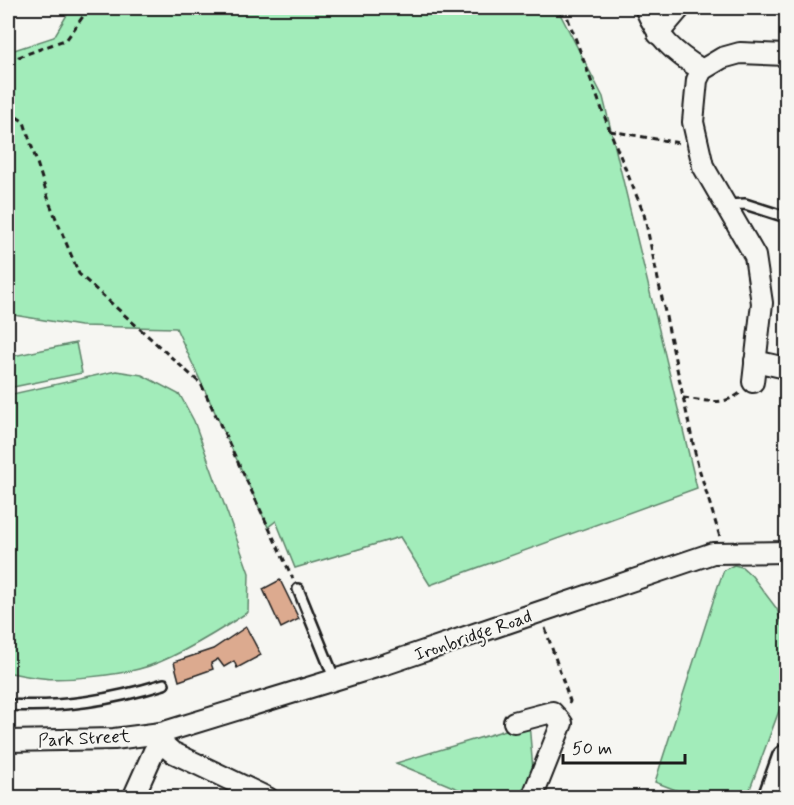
<svg xmlns="http://www.w3.org/2000/svg" width="794" height="805" font-family="Mynerve,sans-serif">
  <style>
    .green { fill: #a2ecba; stroke: #5f846b; stroke-width: 1.5 }
    .building { fill: #dcaa8f; stroke: #1c1c1c; stroke-width: 1.5 }
    .lines { fill: none; stroke-linecap: round; stroke-linejoin: round }
    .lane-casing { stroke: #1c1c1c; stroke-width: 14 }
    .street-casing { stroke: #1c1c1c; stroke-width: 24 }
    .secondary-casing { stroke: #1c1c1c; stroke-width: 32 }
    .path { stroke: #1c1c1c; stroke-width: 3; stroke-dasharray: 6 4.5; stroke-linecap: butt }
    .lane { stroke: #f6f6f2; stroke-width: 9 }
    .street { stroke: #f6f6f2; stroke-width: 20 }
    .secondary { stroke: #f6f6f2; stroke-width: 27 }
    .labels { text-anchor: middle; stroke-width: 4.5; stroke-linejoin: round; paint-order: stroke }
    .street-label { font-size: 18px; fill: #1c1c1c; stroke: #f6f6f2 }
  </style>
  <rect width="100%" height="100%" fill="#f6f6f2"/>
  <filter id="ink" filterUnits="userSpaceOnUse"><feTurbulence type="fractalNoise" baseFrequency=".0167" numOctaves="2"/><feDisplacementMap in="SourceGraphic" scale="12" xChannelSelector="R" yChannelSelector="G"/><feConvolveMatrix kernelMatrix="1 2 1 2 8 2 1 2 1" color-interpolation-filters="sRGB"/></filter>
  <g filter="url(#ink)">
    <g class="green">
      <polygon points="71,8 557,8 603,97 697,488 430,585 400,537 295,568 276,521 268,527 176,328 80,326 8,314 8,52 54,37"/>
      <polygon points="76,343 82,373 8,388 8,357"/>
      <path d="M116,371l26,4 38,20 14,26 55,152 -1,39c-29,19 -76,49 -109,57 -23,6 -74,12 -97,9 -10,-1 -21,-3 -31,-5l-3,-6v-272z"/>
      <polygon points="734,565 742,567 752,576 777,609 786,636 786,692 747,797 694,797 655,782 718,586 724,570"/>
      <polygon points="529,723 533,770 524,797 477,797 396,763"/>
    </g>
    <g class="building">
      <polygon points="280,580 299,619 281,628 263,589"/>
      <polygon points="246,627 261,655 237,668 234,661 224,667 218,659 211,663 213,669 179,681 174,662 213,649"/>
    </g>
    <g class="lines">
      <defs>
        <g id="lane">
          <polyline points="726,205 745,204 786,217"/>
          <polyline points="298,589 335,680"/>
          <path d="M8,705c56,3 103,-5 156,-21"/>
        </g>
        <g id="street">
          <path d="M645,8c14,31 28,44 57,62"/>
          <polyline points="658,34 680,8"/>
          <polyline points="755,361 786,368"/>
          <polyline points="753,382 762,303 755,256 703,166 693,122 697,80 702,70 722,58 740,53 786,55"/>
          <polyline points="514,722 552,712 562,723 532,798"/>
          <polyline points="161,733 164,745 172,752 268,798"/>
          <polyline points="8,741 114,739 161,733 386,664 713,553 786,552"/>
          <polyline points="133,798 154,751 164,745"/>
        </g>
        <polyline id="secondary" points="772,798 786,759"/>
      </defs>
      <use href="#lane" class="lane-casing"/>
      <use href="#street" class="street-casing"/>
      <use href="#secondary" class="secondary-casing"/>
      <g class="path">
        <polyline points="564,8 610,131 644,214 697,462 720,537"/>
        <polyline points="8,61 67,39 89,8"/>
        <polyline points="8,111 24,122 50,204 79,274 201,384 293,579"/>
        <polyline points="610,131 679,143"/>
        <path d="M683,398c20,2 40,9 57,-5"/>
        <polyline points="545,628 570,701 569,704"/>
      </g>
      <use href="#lane" class="lane"/>
      <use href="#street" class="street"/>
      <use href="#secondary" class="secondary"/>
    </g>
  </g>
  <g class="labels">
    <g class="street-label">
      <text transform="translate(473 635) rotate(-19)" y="6">Ironbridge Road</text>
      <text transform="translate(84 738) rotate(-3)" y="6">Park Street</text>
    </g>
  </g>
  <rect width="794" height="805" fill="none" stroke="#f6f6f2" stroke-width="30"/>
  <rect x="15" y="15" width="764" height="775" fill="none" stroke="#1c1c1c" stroke-width="2" filter="url(#ink)"/>
  <path d="M563 754v9h122v-9" fill="none" stroke="#1c1c1c" stroke-width="3"/>
  <text x="572" y="754" font-size="18" fill="#1c1c1c" stroke="#f6f6f2" stroke-width="4.5" paint-order="stroke">50 m</text>
</svg>
